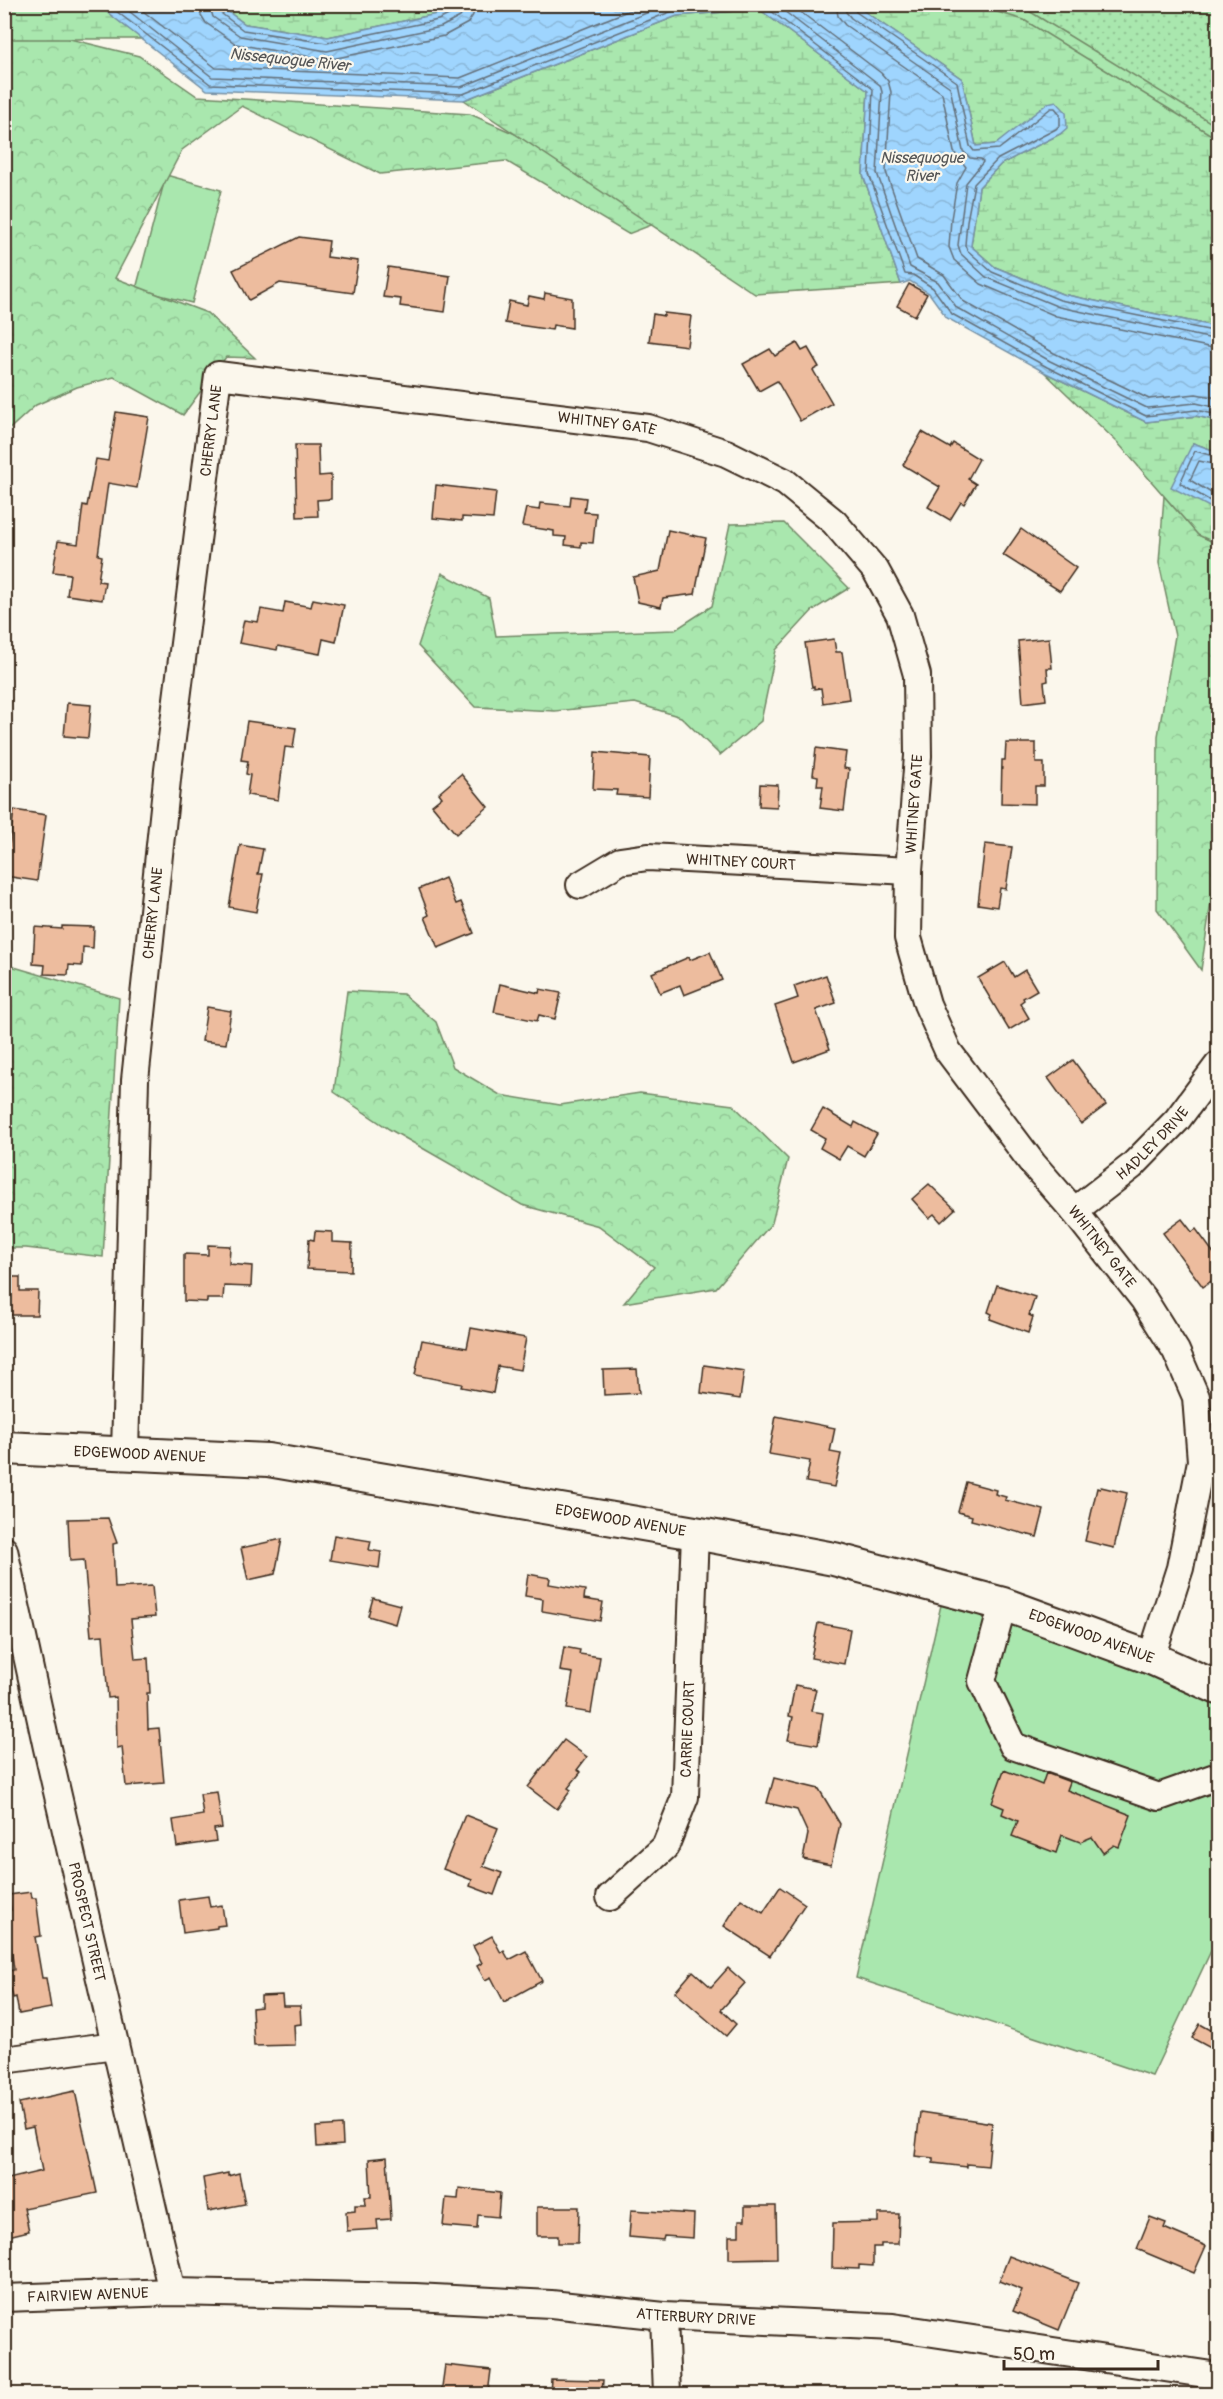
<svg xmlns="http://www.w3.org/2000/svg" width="1223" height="2399" font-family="Pangolin,sans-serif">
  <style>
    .grass { fill: #a9e7ae; stroke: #728866; stroke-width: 1.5 }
    .forest { fill: url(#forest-crowns); stroke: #728866; stroke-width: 1.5 }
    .wetland { fill: url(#wetland-marsh); stroke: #728866; stroke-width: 1.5 }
    .park { fill: url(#park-dots); stroke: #728866; stroke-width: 1.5 }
    .water { fill: url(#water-waves); stroke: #7791a4; stroke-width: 1.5 }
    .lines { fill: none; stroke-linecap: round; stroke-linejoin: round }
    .shore { stroke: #636e78; stroke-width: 1.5 }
    .building { fill: #edbc9e; stroke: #3b2a1e; stroke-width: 1.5 }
    .minor-casing { stroke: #3b2a1e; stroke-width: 30 }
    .major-casing { stroke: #3b2a1e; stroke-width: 36 }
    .minor { stroke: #fbf7ec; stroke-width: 26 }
    .major { stroke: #fbf7ec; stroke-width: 32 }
    .labels { text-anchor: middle; stroke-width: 4.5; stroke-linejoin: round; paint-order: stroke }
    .street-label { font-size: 15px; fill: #3b2a1e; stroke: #fbf7ec }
    .water-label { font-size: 16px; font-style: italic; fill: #545556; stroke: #fbf7ec }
  </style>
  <defs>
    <pattern id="forest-crowns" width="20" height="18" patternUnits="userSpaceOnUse" patternTransform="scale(1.5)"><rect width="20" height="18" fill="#a9e7ae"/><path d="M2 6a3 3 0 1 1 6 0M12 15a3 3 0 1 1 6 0" fill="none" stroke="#92c695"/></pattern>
    <pattern id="wetland-marsh" width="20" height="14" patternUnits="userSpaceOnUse" patternTransform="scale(1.5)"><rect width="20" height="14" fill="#a9e7ae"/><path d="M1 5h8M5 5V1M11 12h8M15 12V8" fill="none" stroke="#92c695"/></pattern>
    <pattern id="park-dots" width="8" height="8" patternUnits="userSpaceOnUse" patternTransform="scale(1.5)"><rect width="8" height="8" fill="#a9e7ae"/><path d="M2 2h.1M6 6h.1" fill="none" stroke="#92c695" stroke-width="1.8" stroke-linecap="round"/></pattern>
    <pattern id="water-waves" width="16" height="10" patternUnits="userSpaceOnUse" patternTransform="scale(1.5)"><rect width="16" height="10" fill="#9fd5fe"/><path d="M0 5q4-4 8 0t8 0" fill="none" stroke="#8ab7d9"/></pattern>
  </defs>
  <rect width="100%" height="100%" fill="#fbf7ec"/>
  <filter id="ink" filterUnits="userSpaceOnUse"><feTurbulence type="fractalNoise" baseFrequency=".0167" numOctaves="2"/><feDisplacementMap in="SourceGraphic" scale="12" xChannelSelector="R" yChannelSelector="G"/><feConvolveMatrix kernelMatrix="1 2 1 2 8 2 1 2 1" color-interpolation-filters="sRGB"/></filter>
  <g filter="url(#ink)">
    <g class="grass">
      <polygon points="166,175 221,190 192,303 136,289"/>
      <polygon points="941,1605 1074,1643 1218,1703 1218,1936 1152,2076 856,1978"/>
    </g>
    <g class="forest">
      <polygon points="974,5 1218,5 1218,139"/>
      <polygon points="5,23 139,56 197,96 470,114 688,211 628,234 506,161 380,174 242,106 182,150 115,278 207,313 255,358 226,357 183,415 114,377 77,387 36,405 5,433"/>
      <polygon points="1164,496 1198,535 1218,544 1218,854 1201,970 1157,909 1158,736 1175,636 1159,563"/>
      <polygon points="784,523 849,588 813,610 776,650 761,721 720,755 681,717 635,703 555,711 475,707 418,646 442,573 489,598 496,636 675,630 712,606 730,524"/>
      <polygon points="4,964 119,998 103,1257 26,1248 5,1248"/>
      <polygon points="347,991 403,994 436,1022 453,1067 500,1095 560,1105 640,1093 733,1105 788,1159 772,1223 716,1288 624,1303 654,1267 599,1226 522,1205 389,1129 334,1092"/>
    </g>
    <g class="wetland">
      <polygon points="4,5 98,5 142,39 5,39"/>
      <polygon points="219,5 457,5 437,14 328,37 245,24"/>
      <polygon points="855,5 974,5 1024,20 1218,139 1218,200 1215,199 1218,204 1218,327 1062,294 995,267 971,246 979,187 1001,164 1060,134 1018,129 996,144 976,146 962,79"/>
      <polygon points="759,9 868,91 863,175 901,284 755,294 464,100 677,16"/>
      <polygon points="1044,372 1146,422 1196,416 1218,421 1218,452 1193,443 1214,510 1218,503 1218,544 1198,535 1118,443"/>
    </g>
    <polygon class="park" points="1016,5 1218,5 1218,127 1029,11"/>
    <g class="water">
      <polygon points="98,5 219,5 245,24 328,37 437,14 457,5 855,5 962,79 976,146 996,144 1048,103 1056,101 1066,112 1067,128 1060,134 1001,164 979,187 971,246 995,267 1062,294 1218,327 1218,421 1196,416 1146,422 1044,372 947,318 929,293 910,281 901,284 863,175 868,91 759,9 677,16 464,100 207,90"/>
      <polygon points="1193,443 1218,452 1218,503 1215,510 1171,487"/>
    </g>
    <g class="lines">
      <g class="shore">
        <polyline points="107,4 210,84 463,94 675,10 743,4"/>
        <polyline points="120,4 212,77 461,87 669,4"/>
        <polyline points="134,4 216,68 460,78 645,4"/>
        <polyline points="200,4 201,15 206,23 236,44 327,60 444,36 468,23 473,15 474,4"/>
        <polyline points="209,4 213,17 240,36 327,51 441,27 460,17 464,11 465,4"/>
        <polyline points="216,4 218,11 243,30 327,43 438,20 455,12 458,4"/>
        <polyline points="762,4 873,89 869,174 905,274 913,275 933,288 952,314 1047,367 1146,416 1196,410 1218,415"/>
        <polyline points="775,4 880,85 882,92 877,173 910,267 938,282 957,308 1050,361 1147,408 1196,403 1218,408"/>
        <polyline points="790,4 881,73 888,81 891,92 886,172 917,259 944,275 963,301 1054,353 1149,399 1196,394 1218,398"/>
        <polyline points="836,4 838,16 845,25 942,93 954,152 966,167 957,183 951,219 949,247 954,260 981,284 1056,316 1218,349"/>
        <polyline points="845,4 846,12 851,18 950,87 963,151 970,158 981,159 983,162 966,183 958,245 961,254 986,277 1059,307 1218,340"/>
        <polyline points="853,4 856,12 957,82 970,146 974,151 999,149 1051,108 1055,108 1060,114 1060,125 1056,129 998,159 974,184 967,221 965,245 967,250 992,272 1060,300 1218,332"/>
        <polyline points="1218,457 1195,451 1180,483 1212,502 1218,501"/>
        <polyline points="1218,465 1199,461 1190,480 1213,494 1218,494"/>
      </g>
    </g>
    <g class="building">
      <polygon points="299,237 329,241 327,257 358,261 353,293 280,283 249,300 233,270"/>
      <polygon points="388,267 450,276 445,312 400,306 401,299 383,297"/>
      <polygon points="909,284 927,294 915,316 897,306"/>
      <polygon points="545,293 572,298 572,328 553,325 552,330 505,323 509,301 527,305 529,296 544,299"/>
      <polygon points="664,313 691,316 687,346 649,341 653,314 664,316"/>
      <polygon points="797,343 802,351 808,348 819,367 813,370 832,403 800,421 777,381 759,391 743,364 770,349 775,356"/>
      <polygon points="116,412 149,417 137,488 108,483 98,555 102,556 98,581 105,582 102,600 67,595 70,574 53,572 58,541 78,544 83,505 87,506 96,459 108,461"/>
      <polygon points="922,432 950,448 953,443 979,459 968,479 976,484 964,504 961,502 950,520 928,507 940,487 903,465"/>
      <polygon points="295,445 318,445 319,476 331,475 331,499 317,500 318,516 297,517"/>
      <polygon points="436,485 496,492 493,519 462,517 462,521 433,518"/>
      <polygon points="571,496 586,498 584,512 596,513 593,543 581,542 581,547 565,545 566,537 554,536 554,531 522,526 526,508 539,510 540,503 570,506"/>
      <polygon points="1021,529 1076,568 1060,591 1003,555"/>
      <polygon points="668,530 706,538 695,594 663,598 661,607 638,602 633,577 660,571"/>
      <polygon points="313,599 344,605 336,642 323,639 320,654 278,646 277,650 239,643 244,620 258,622 261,609 283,613 285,602 311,607"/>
      <polygon points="1049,638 1052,668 1047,668 1048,681 1044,682 1046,700 1023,703 1018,641"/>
      <polygon points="834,639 836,652 842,652 849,699 823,703 821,688 814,689 814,686 812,687 805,643"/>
      <polygon points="67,703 91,705 88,738 64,736"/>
      <polygon points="247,721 296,728 293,748 285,747 278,800 247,795 250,775 246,774 248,761 241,760"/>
      <polygon points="1006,743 1036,743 1036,763 1044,763 1044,786 1035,786 1035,804 1001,803 1002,760 1005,760"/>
      <polygon points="816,748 846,752 844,768 849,769 844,811 820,808 823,786 817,786 818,776 813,775"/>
      <polygon points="595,752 650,757 648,797 616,795 617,790 593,789"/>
      <polygon points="461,774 488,807 456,834 432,805 442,797 439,793"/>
      <polygon points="760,784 778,785 777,807 759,806"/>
      <polygon points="14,810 46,815 37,881 5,876"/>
      <polygon points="985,844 1012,847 1006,889 1000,888 997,907 978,904"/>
      <polygon points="240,845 263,849 258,874 263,874 256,912 229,907"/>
      <polygon points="445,878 456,904 461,902 474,933 438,948 425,917 429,915 419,889"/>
      <polygon points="62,926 94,927 93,948 83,947 82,966 69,965 68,975 44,974 45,965 33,964 35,927 62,929"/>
      <polygon points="710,952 722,980 684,995 680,985 660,993 652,973 689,957 690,960"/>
      <polygon points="1005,962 1014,977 1025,970 1037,990 1023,998 1024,1000 1020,1003 1029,1018 1009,1030 978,978"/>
      <polygon points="826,975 836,1003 816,1010 830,1049 794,1062 775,1006 798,998 794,986"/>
      <polygon points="500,984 539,993 540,989 561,993 555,1019 539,1015 537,1021 494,1012"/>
      <polygon points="207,1007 231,1011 226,1044 202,1041"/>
      <polygon points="1073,1060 1106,1105 1081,1124 1048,1078"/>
      <polygon points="823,1109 853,1127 855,1122 877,1134 864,1156 847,1146 839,1159 820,1148 825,1138 811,1130"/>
      <polygon points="929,1184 955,1209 941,1222 934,1214 929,1218 912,1199"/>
      <polygon points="1182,1219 1192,1232 1196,1229 1218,1259 1218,1276 1203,1287 1163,1233"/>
      <polygon points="315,1231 332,1232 332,1242 352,1243 351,1271 307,1269 309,1239 314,1240"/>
      <polygon points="208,1245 230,1246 229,1264 252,1266 251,1287 224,1286 223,1299 207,1299 207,1302 184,1301 184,1254 208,1255"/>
      <polygon points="4,1277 20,1277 20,1291 38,1291 37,1315 4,1315"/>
      <polygon points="997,1285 1035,1297 1029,1315 1033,1317 1028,1333 990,1319 992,1314 988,1312"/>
      <polygon points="471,1328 526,1338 520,1370 498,1366 493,1393 461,1387 462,1384 415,1375 422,1340 467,1348"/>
      <polygon points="704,1365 744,1371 740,1399 701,1393"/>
      <polygon points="637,1369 639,1393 604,1395 603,1370"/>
      <polygon points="776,1416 835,1428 830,1452 841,1454 834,1487 806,1482 810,1461 769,1454"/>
      <polygon points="966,1482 996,1490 995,1494 1006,1497 1005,1500 1044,1510 1037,1537 971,1520 972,1516 958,1512"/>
      <polygon points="1101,1487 1127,1493 1114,1548 1085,1541 1097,1488 1100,1489"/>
      <polygon points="108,1518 117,1543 113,1544 115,1588 152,1586 155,1617 131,1619 135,1659 148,1658 150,1693 147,1693 148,1729 159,1728 164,1783 126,1786 122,1747 117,1748 116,1697 108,1698 103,1635 91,1636 84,1560 70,1561 68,1519"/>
      <polygon points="334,1535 371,1541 369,1550 381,1552 379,1568 330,1560"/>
      <polygon points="282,1539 275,1574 248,1580 241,1548"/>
      <polygon points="528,1574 550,1578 549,1584 585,1590 584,1599 603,1602 600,1621 542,1611 543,1599 525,1596"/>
      <polygon points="373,1598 400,1605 395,1624 368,1616"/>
      <polygon points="818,1623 850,1629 844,1664 811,1658"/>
      <polygon points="564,1647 580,1650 579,1654 600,1657 591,1713 567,1709 573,1673 560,1671"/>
      <polygon points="795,1685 816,1689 811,1711 823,1713 818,1745 788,1740 793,1717 789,1716"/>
      <polygon points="564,1740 587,1757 577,1770 581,1772 568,1788 571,1790 557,1809 528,1787"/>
      <polygon points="1004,1770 1042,1785 1046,1773 1070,1782 1067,1790 1131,1815 1119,1847 1114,1845 1103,1853 1092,1837 1080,1842 1062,1835 1056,1853 1012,1836 1018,1821 1002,1814 1004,1808 992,1803"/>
      <polygon points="774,1778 819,1789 840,1824 831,1865 803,1859 808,1834 797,1810 767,1803"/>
      <polygon points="217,1792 222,1828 214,1829 216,1841 177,1847 173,1820 203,1815 200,1794"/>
      <polygon points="465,1815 498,1828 483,1866 502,1873 494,1895 470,1886 472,1880 443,1869"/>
      <polygon points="780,1887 805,1904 770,1956 724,1926 741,1899 763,1913"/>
      <polygon points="31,1892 32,1898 36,1898 41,1936 35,1937 42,1978 46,1978 51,2008 19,2014 16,1997 13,1998 11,1989 7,1990 4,1977 4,1972 14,1970 6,1911 11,1910 9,1895"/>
      <polygon points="208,1896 210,1907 222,1905 225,1925 217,1926 217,1928 183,1933 179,1900"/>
      <polygon points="492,1936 501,1953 504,1951 509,1960 526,1951 542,1981 504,2002 491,1977 485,1980 477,1966 482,1963 473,1946"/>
      <polygon points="728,1968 745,1983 721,2010 736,2024 726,2036 675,1992 693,1971 711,1987"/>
      <polygon points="282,1995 283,2006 300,2006 301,2024 294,2025 295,2045 254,2046 252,2008 261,2007 261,1996"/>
      <polygon points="1200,2024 1218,2034 1218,2052 1192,2038"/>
      <polygon points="75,2091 97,2193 24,2208 29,2231 4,2237 4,2180 42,2171 33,2127 24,2129 19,2103"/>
      <polygon points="920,2112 992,2123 988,2166 967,2164 967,2167 933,2163 933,2158 915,2156"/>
      <polygon points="342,2125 343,2145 317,2147 316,2127"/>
      <polygon points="387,2157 391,2219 377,2220 378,2229 347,2231 346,2212 355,2211 355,2205 366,2205 365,2197 371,2197 369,2159"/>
      <polygon points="228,2173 228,2176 239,2173 245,2204 208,2211 203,2178"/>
      <polygon points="459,2188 500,2193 498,2217 478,2215 477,2229 443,2226 446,2198 458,2199"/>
      <polygon points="745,2206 776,2206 777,2258 729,2259 729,2236 739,2236 739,2220 745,2220"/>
      <polygon points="537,2207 579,2207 578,2243 558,2243 558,2236 537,2236"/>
      <polygon points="631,2210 694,2214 693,2238 664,2236 663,2240 629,2237"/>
      <polygon points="878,2214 899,2214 898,2244 881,2244 881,2247 873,2247 873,2266 859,2265 859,2269 832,2268 833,2223 878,2222"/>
      <polygon points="1150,2217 1166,2223 1164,2228 1206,2246 1194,2273 1137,2249"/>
      <polygon points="1009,2256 1078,2283 1059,2330 1013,2311 1022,2290 999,2281"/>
      <polygon points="445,2365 491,2370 488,2394 441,2394"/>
      <polygon points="551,2379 603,2380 602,2394 550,2394"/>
    </g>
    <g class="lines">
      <defs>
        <g id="minor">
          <path id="s1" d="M580,885l40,-24 28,-4 261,14"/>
          <path id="s2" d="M1074,1211l58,-45 45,-46 41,-55"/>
          <path id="s3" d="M125,1452l10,-372 33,-310 50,-395 430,53 78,25 59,29 49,40 42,49 24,44 17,60 1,81 -9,115 -1,67 19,66 21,47 85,113 41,47 70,89 32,51 20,46 5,64 -21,107 -29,90"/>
          <path id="s4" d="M4,1550l43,198 125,544"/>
          <polyline points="1003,1604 982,1681 1013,1746 1159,1797 1218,1776"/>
          <path id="s5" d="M610,1897l55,-50 20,-50 10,-264"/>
          <polyline points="4,2060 115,2045"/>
          <path id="s6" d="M4,2298l168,-6 243,5 136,7 113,12 229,11 325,49"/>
          <polyline points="664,2316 667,2394"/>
        </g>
        <g id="major">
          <path id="s7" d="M4,1448l264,12 427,73 139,26 169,45 148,54 67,30"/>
        </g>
      </defs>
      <use href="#minor" class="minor-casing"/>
      <use href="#major" class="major-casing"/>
      <use href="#minor" class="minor"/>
      <use href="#major" class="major"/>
    </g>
  </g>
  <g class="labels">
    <g class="street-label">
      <text dy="5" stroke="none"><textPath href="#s3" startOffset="1474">WHITNEY GATE</textPath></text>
      <text dy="5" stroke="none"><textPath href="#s3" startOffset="1026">CHERRY LANE</textPath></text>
      <text transform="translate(914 804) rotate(-86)" y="5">WHITNEY GATE</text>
      <text dy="5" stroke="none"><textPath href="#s1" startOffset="168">WHITNEY COURT</textPath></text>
      <text dy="5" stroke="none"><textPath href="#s3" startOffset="540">CHERRY LANE</textPath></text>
      <text dy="5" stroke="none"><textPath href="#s2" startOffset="104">HADLEY DRIVE</textPath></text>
      <text dy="5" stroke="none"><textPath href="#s3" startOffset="2536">WHITNEY GATE</textPath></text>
      <text dy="5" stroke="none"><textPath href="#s7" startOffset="136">EDGEWOOD AVENUE</textPath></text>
      <text dy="5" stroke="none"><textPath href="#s7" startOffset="622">EDGEWOOD AVENUE</textPath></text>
      <text dy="5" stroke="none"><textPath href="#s7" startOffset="1108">EDGEWOOD AVENUE</textPath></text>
      <text dy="5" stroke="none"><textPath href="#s5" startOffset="196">CARRIE COURT</textPath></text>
      <text dy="5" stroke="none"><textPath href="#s4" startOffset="381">PROSPECT STREET</textPath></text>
      <text dy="5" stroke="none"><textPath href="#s6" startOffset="84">FAIRVIEW AVENUE</textPath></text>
      <text dy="5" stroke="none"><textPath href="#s6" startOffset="693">ATTERBURY DRIVE</textPath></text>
    </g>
    <g class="water-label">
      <text transform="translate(290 59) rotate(6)" y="6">Nissequogue River</text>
      <text x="922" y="163">Nissequogue<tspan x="922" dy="18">River</tspan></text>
    </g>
  </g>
  <rect width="1223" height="2399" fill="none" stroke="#fbf7ec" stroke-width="24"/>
  <rect x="12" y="12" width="1199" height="2375" fill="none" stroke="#3b2a1e" stroke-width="2" filter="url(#ink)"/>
  <path d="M1004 2360v9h154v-9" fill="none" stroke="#3b2a1e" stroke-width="3"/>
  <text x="1013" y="2360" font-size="18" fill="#3b2a1e" stroke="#fbf7ec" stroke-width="4.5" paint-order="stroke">50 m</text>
</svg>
